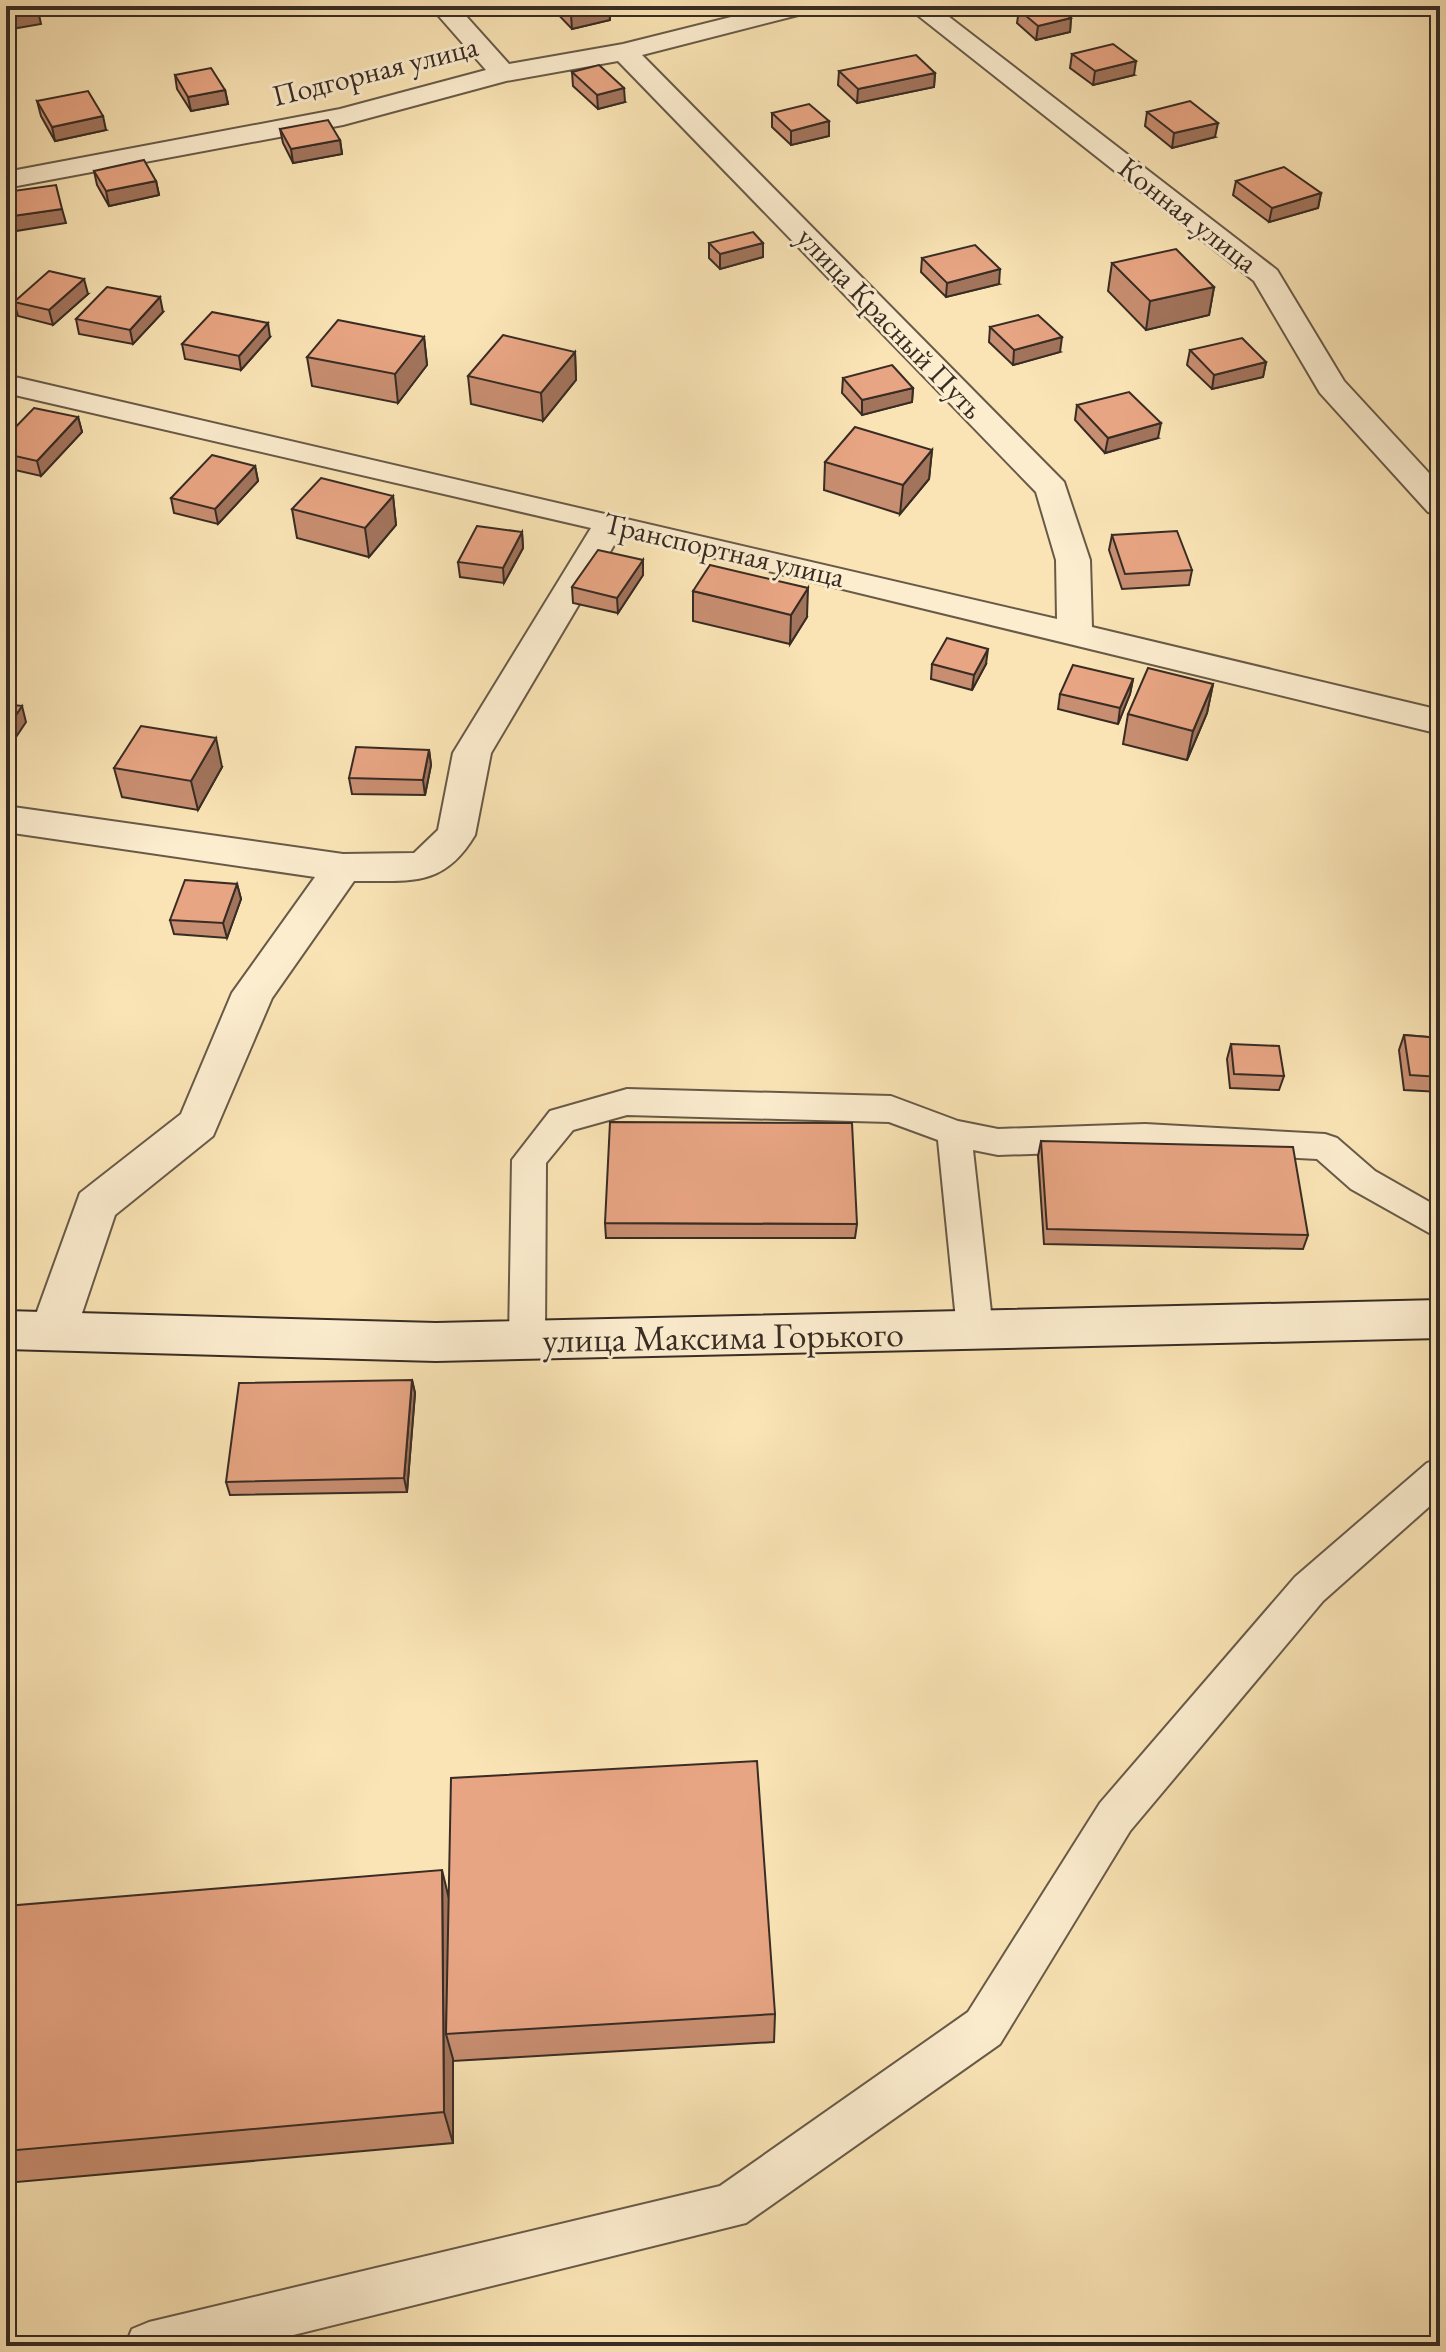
<svg xmlns="http://www.w3.org/2000/svg" width="1446" height="2352" font-family="'EB Garamond',serif">
  <style>
    .lines { fill: none; stroke-linecap: round; stroke-linejoin: round }
    .lane-casing { stroke: #685a48; stroke-width: 4 }
    .street-casing { stroke: #685a48; stroke-width: 4 }
    .secondary-casing { stroke: #382c24; stroke-width: 4 }
    .lane { fill: #fcedcf; fill-rule: evenodd }
    .street { fill: #fcedcf; fill-rule: evenodd }
    .secondary { fill: #fcedcf; fill-rule: evenodd }
    .wall { fill: #c88e71; stroke: #382c24; stroke-width: 2 }
    .shaded-wall { fill: #a2745c; stroke: #382c24; stroke-width: 2 }
    .building { fill: #e8a583; stroke: #382c24; stroke-width: 2 }
    .labels { text-anchor: middle; stroke-width: 6; stroke-linejoin: round; paint-order: stroke }
    .far-street-label { font-size: 30px; fill: #382c24; stroke: #fcedcf }
    .street-label { font-size: 36px; fill: #382c24; stroke: #fcedcf }
  </style>
  <rect width="100%" height="100%" fill="#fae4b5"/>
  <filter id="stains"><feTurbulence type="fractalNoise" baseFrequency=".0025" numOctaves="4"/><feColorMatrix values="0 0 0 0 .2 0 0 0 0 .09 0 0 0 0 .02 0 0 0 .5 -.17"/></filter>
  <radialGradient id="worn" r=".72"><stop offset=".6" stop-color="#630" stop-opacity="0"/><stop offset="1" stop-color="#630" stop-opacity=".3"/></radialGradient>
  <g class="lines">
    <defs>
      <g id="lane">
        <polygon points="627,1089 891,1096 958,1121 998,1129 1145,1124 1325,1134 1337,1138 1375,1171 1440,1208 1440,1239 1351,1189 1317,1159 1145,1150 998,1155 973,1150 993,1330 988,1340 975,1345 962,1340 957,1330 938,1140 889,1122 627,1115 573,1130 546,1163 545,1340 540,1350 527,1355 514,1350 509,1340 512,1160 550,1111"/>
        <polygon points="1440,1458 1440,1497 1323,1601 1130,1831 1000,2044 746,2223 249,2346 125,2346 132,2329 149,2322 720,2186 968,2012 1100,1803 1295,1577 1427,1463"/>
      </g>
      <g id="street">
        <path d="M430,6h27l52,58 114,-20 152,-38h43l-4,5 -172,44 422,427 26,78 2,67 348,83v24l-820,-199 -129,218 -16,82c-32,54 -66,45 -121,46l-82,117 -59,138 -98,79 -39,116 -7,13 -16,6 -16,-6 -7,-13 50,-138 101,-79 51,-121 83,-116 -309,-45v-26l337,48 71,-1 24,-23 15,-77 138,-225 -585,-135v-18l1051,244 -1,-59 -20,-68 -418,-431 -112,20 -163,44 -337,63v-16l334,-63 146,-39z"/>
        <polygon points="906,6 935,6 1277,270 1344,381 1440,485 1440,515 1428,512 1320,393 1254,281"/>
      </g>
      <polygon id="secondary" points="1440,1300 1440,1338 436,1361 6,1349 6,1311 436,1323"/>
    </defs>
    <use href="#lane" class="lane-casing"/>
    <use href="#street" class="street-casing"/>
    <use href="#secondary" class="secondary-casing"/>
    <use href="#lane" class="lane"/>
    <use href="#street" class="street"/>
    <use href="#secondary" class="secondary"/>
  </g>
  <g class="wall">
    <polygon points="550,6 609,6 610,20 572,29"/>
    <polygon points="1019,10 1071,18 1070,32 1036,40 1017,23"/>
    <polygon points="1072,54 1134,75 1093,85 1070,68"/>
    <polygon points="839,71 935,73 934,87 857,103 838,85"/>
    <polygon points="572,72 625,102 598,109 573,86"/>
    <polygon points="175,75 225,90 228,104 191,111 177,89"/>
    <polygon points="37,101 106,130 55,141 41,116"/>
    <polygon points="1147,112 1215,137 1172,148 1145,126"/>
    <polygon points="772,113 829,121 829,136 791,145 772,127"/>
    <polygon points="280,129 340,140 342,154 293,163 283,143"/>
    <polygon points="94,171 156,181 159,195 109,206 97,185"/>
    <polygon points="1236,181 1321,193 1318,208 1269,222 1233,195"/>
    <polygon points="709,243 763,243 763,257 720,269 709,258"/>
    <polygon points="922,258 999,284 946,297 921,272"/>
    <polygon points="1112,263 1214,287 1209,315 1146,330 1108,291"/>
    <polygon points="88,294 53,325 18,316 14,302"/>
    <polygon points="163,312 133,344 79,334 76,319"/>
    <polygon points="990,327 1060,352 1013,365 989,342"/>
    <polygon points="270,337 241,370 185,359 182,344"/>
    <polygon points="424,337 427,365 398,403 312,386 307,357"/>
    <polygon points="1190,350 1266,362 1263,377 1212,389 1187,365"/>
    <polygon points="575,352 576,380 543,421 471,404 468,376"/>
    <polygon points="843,378 913,388 912,402 862,415 842,393"/>
    <polygon points="1077,405 1158,438 1105,453 1075,420"/>
    <polygon points="78,417 82,432 41,476 6,468 6,437"/>
    <polygon points="932,450 929,479 900,514 824,490 825,462"/>
    <polygon points="255,466 258,481 218,524 174,513 171,498"/>
    <polygon points="393,496 396,525 369,557 297,538 292,509"/>
    <polygon points="522,532 523,548 504,583 460,577 458,562"/>
    <polygon points="1112,535 1192,570 1189,585 1122,589 1109,550"/>
    <polygon points="643,560 643,575 618,613 573,603 572,587"/>
    <polygon points="693,591 807,617 790,644 693,621"/>
    <polygon points="932,664 986,664 972,690 931,679"/>
    <polygon points="1133,679 1130,694 1118,724 1058,709 1060,694"/>
    <polygon points="1213,684 1207,713 1187,760 1123,744 1128,714"/>
    <polygon points="429,750 431,765 425,795 352,794 349,778"/>
    <polygon points="222,767 198,810 122,797 114,768"/>
    <polygon points="237,884 241,899 227,938 174,934 170,920"/>
    <polygon points="1404,1035 1440,1038 1440,1092 1404,1090 1399,1050"/>
    <polygon points="1231,1044 1284,1076 1279,1090 1230,1088 1227,1059"/>
    <polygon points="1041,1141 1308,1235 1303,1249 1044,1244 1038,1156"/>
    <polygon points="605,1223 857,1224 855,1238 606,1238"/>
    <polygon points="412,1380 415,1393 407,1492 230,1495 226,1482"/>
    <polygon points="448,1895 775,2014 774,2042 453,2061 453,2059 453,2143 6,2183 6,1906"/>
  </g>
  <g class="shaded-wall">
    <polygon points="609,6 610,20 572,29 571,15"/>
    <polygon points="38,10 41,24 6,30 6,16"/>
    <polygon points="1071,18 1070,32 1036,40 1038,26"/>
    <polygon points="1136,61 1134,75 1093,85 1095,71"/>
    <polygon points="935,73 934,87 857,103 858,89"/>
    <polygon points="624,88 625,102 598,109 597,95"/>
    <polygon points="225,90 228,104 191,111 188,97"/>
    <polygon points="103,116 106,130 55,141 52,127"/>
    <polygon points="829,121 829,136 791,145 791,131"/>
    <polygon points="1218,123 1215,137 1172,148 1174,133"/>
    <polygon points="340,140 342,154 293,163 291,149"/>
    <polygon points="156,181 159,195 109,206 106,191"/>
    <polygon points="1321,193 1318,208 1269,222 1272,208"/>
    <polygon points="62,209 66,223 16,231 13,216"/>
    <polygon points="763,243 763,257 720,269 720,254"/>
    <polygon points="1000,269 999,284 946,297 947,283"/>
    <polygon points="84,279 88,294 53,325 49,310"/>
    <polygon points="1214,287 1209,315 1146,330 1150,301"/>
    <polygon points="160,297 163,312 133,344 130,330"/>
    <polygon points="268,323 270,337 241,370 239,356"/>
    <polygon points="424,337 427,365 398,403 395,374"/>
    <polygon points="1062,337 1060,352 1013,365 1014,350"/>
    <polygon points="575,352 576,380 543,421 541,393"/>
    <polygon points="1266,362 1263,377 1212,389 1214,375"/>
    <polygon points="913,388 912,402 862,415 862,400"/>
    <polygon points="78,417 82,432 41,476 37,461"/>
    <polygon points="1161,423 1158,438 1105,453 1108,438"/>
    <polygon points="932,450 929,479 900,514 903,485"/>
    <polygon points="255,466 258,481 218,524 215,509"/>
    <polygon points="393,496 396,525 369,557 365,528"/>
    <polygon points="522,532 523,548 504,583 503,568"/>
    <polygon points="643,560 643,575 618,613 617,598"/>
    <polygon points="808,588 807,617 790,644 791,615"/>
    <polygon points="988,649 986,664 972,690 974,675"/>
    <polygon points="1133,679 1130,694 1118,724 1120,708"/>
    <polygon points="1213,684 1207,713 1187,760 1193,731"/>
    <polygon points="22,706 26,722 6,752 6,730"/>
    <polygon points="216,738 222,767 198,810 191,781"/>
    <polygon points="429,750 431,765 425,795 423,780"/>
    <polygon points="237,884 241,899 227,938 223,923"/>
    <polygon points="412,1380 415,1393 407,1492 404,1478"/>
    <polygon points="442,1870 451,1907 446,2034 453,2059 453,2143 444,2112"/>
  </g>
  <g class="building">
    <polygon points="6,6 35,6 38,10 6,16"/>
    <polygon points="563,6 609,6 571,15"/>
    <polygon points="1035,6 1056,6 1071,18 1038,26 1019,10"/>
    <polygon points="1113,44 1136,61 1095,71 1072,54"/>
    <polygon points="916,55 935,73 858,89 839,71"/>
    <polygon points="599,65 624,88 597,95 572,72"/>
    <polygon points="211,68 225,90 188,97 175,75"/>
    <polygon points="88,91 103,116 52,127 37,101"/>
    <polygon points="1190,101 1218,123 1174,133 1147,112"/>
    <polygon points="809,104 829,121 791,131 772,113"/>
    <polygon points="328,120 340,140 291,149 280,129"/>
    <polygon points="144,160 156,181 106,191 94,171"/>
    <polygon points="1284,167 1321,193 1272,208 1236,181"/>
    <polygon points="56,185 62,209 13,216 6,192"/>
    <polygon points="753,232 763,243 720,254 709,243"/>
    <polygon points="975,245 1000,269 947,283 922,258"/>
    <polygon points="1176,249 1214,287 1150,301 1112,263"/>
    <polygon points="49,271 84,279 49,310 14,302"/>
    <polygon points="107,287 160,297 130,330 76,319"/>
    <polygon points="212,312 268,323 239,356 182,344"/>
    <polygon points="1038,315 1062,337 1014,350 990,327"/>
    <polygon points="338,320 424,337 395,374 307,357"/>
    <polygon points="503,335 575,352 541,393 468,376"/>
    <polygon points="1242,338 1266,362 1214,375 1190,350"/>
    <polygon points="892,365 913,388 862,400 843,378"/>
    <polygon points="1129,392 1161,423 1108,438 1077,405"/>
    <polygon points="34,408 78,417 37,461 6,454 6,437"/>
    <polygon points="855,427 932,450 903,485 825,462"/>
    <polygon points="212,455 255,466 215,509 171,498"/>
    <polygon points="321,478 393,496 365,528 292,509"/>
    <polygon points="477,526 522,532 503,568 458,562"/>
    <polygon points="1177,531 1192,570 1125,574 1112,535"/>
    <polygon points="598,550 643,560 617,598 572,587"/>
    <polygon points="710,565 808,588 791,615 693,591"/>
    <polygon points="947,638 988,649 974,675 932,664"/>
    <polygon points="1073,665 1133,679 1120,708 1060,694"/>
    <polygon points="1148,668 1213,684 1193,731 1128,714"/>
    <polygon points="6,704 22,706 6,730"/>
    <polygon points="141,726 216,738 191,781 114,768"/>
    <polygon points="356,747 429,750 423,780 349,778"/>
    <polygon points="185,880 237,884 223,923 170,920"/>
    <polygon points="1404,1035 1440,1038 1440,1077 1410,1075"/>
    <polygon points="1231,1044 1279,1046 1284,1076 1234,1074"/>
    <polygon points="610,1122 852,1123 857,1224 605,1223"/>
    <polygon points="1041,1141 1293,1147 1308,1235 1047,1229"/>
    <polygon points="412,1380 404,1478 226,1482 239,1383"/>
    <polygon points="757,1761 775,2014 446,2034 451,1778"/>
    <polygon points="442,1870 444,2112 6,2151 6,1906"/>
  </g>
  <g class="labels">
    <g class="far-street-label">
      <text transform="translate(375 71) rotate(-14)" y="10">Подгорная улица</text>
      <text transform="translate(1188 215) rotate(38)" y="10">Конная улица</text>
      <text transform="translate(890 323) rotate(46)" y="10">улица Красный Путь</text>
      <text transform="translate(724 550) rotate(13)" y="10">Транспортная улица</text>
    </g>
    <g class="street-label">
      <text transform="translate(723 1336) rotate(-1)" y="13">улица Максима Горького</text>
    </g>
  </g>
  <rect width="1446" height="2352" fill="none" stroke="#fae4b5" stroke-width="32"/>
  <rect x="8" y="8" width="1430" height="2336" fill="none" stroke="#382c24" stroke-width="4"/>
  <rect x="16" y="16" width="1414" height="2320" fill="none" stroke="#382c24" stroke-width="2"/>
  <rect width="100%" height="100%" filter="url(#stains)"/>
  <rect width="100%" height="100%" fill="url(#worn)"/>
</svg>
